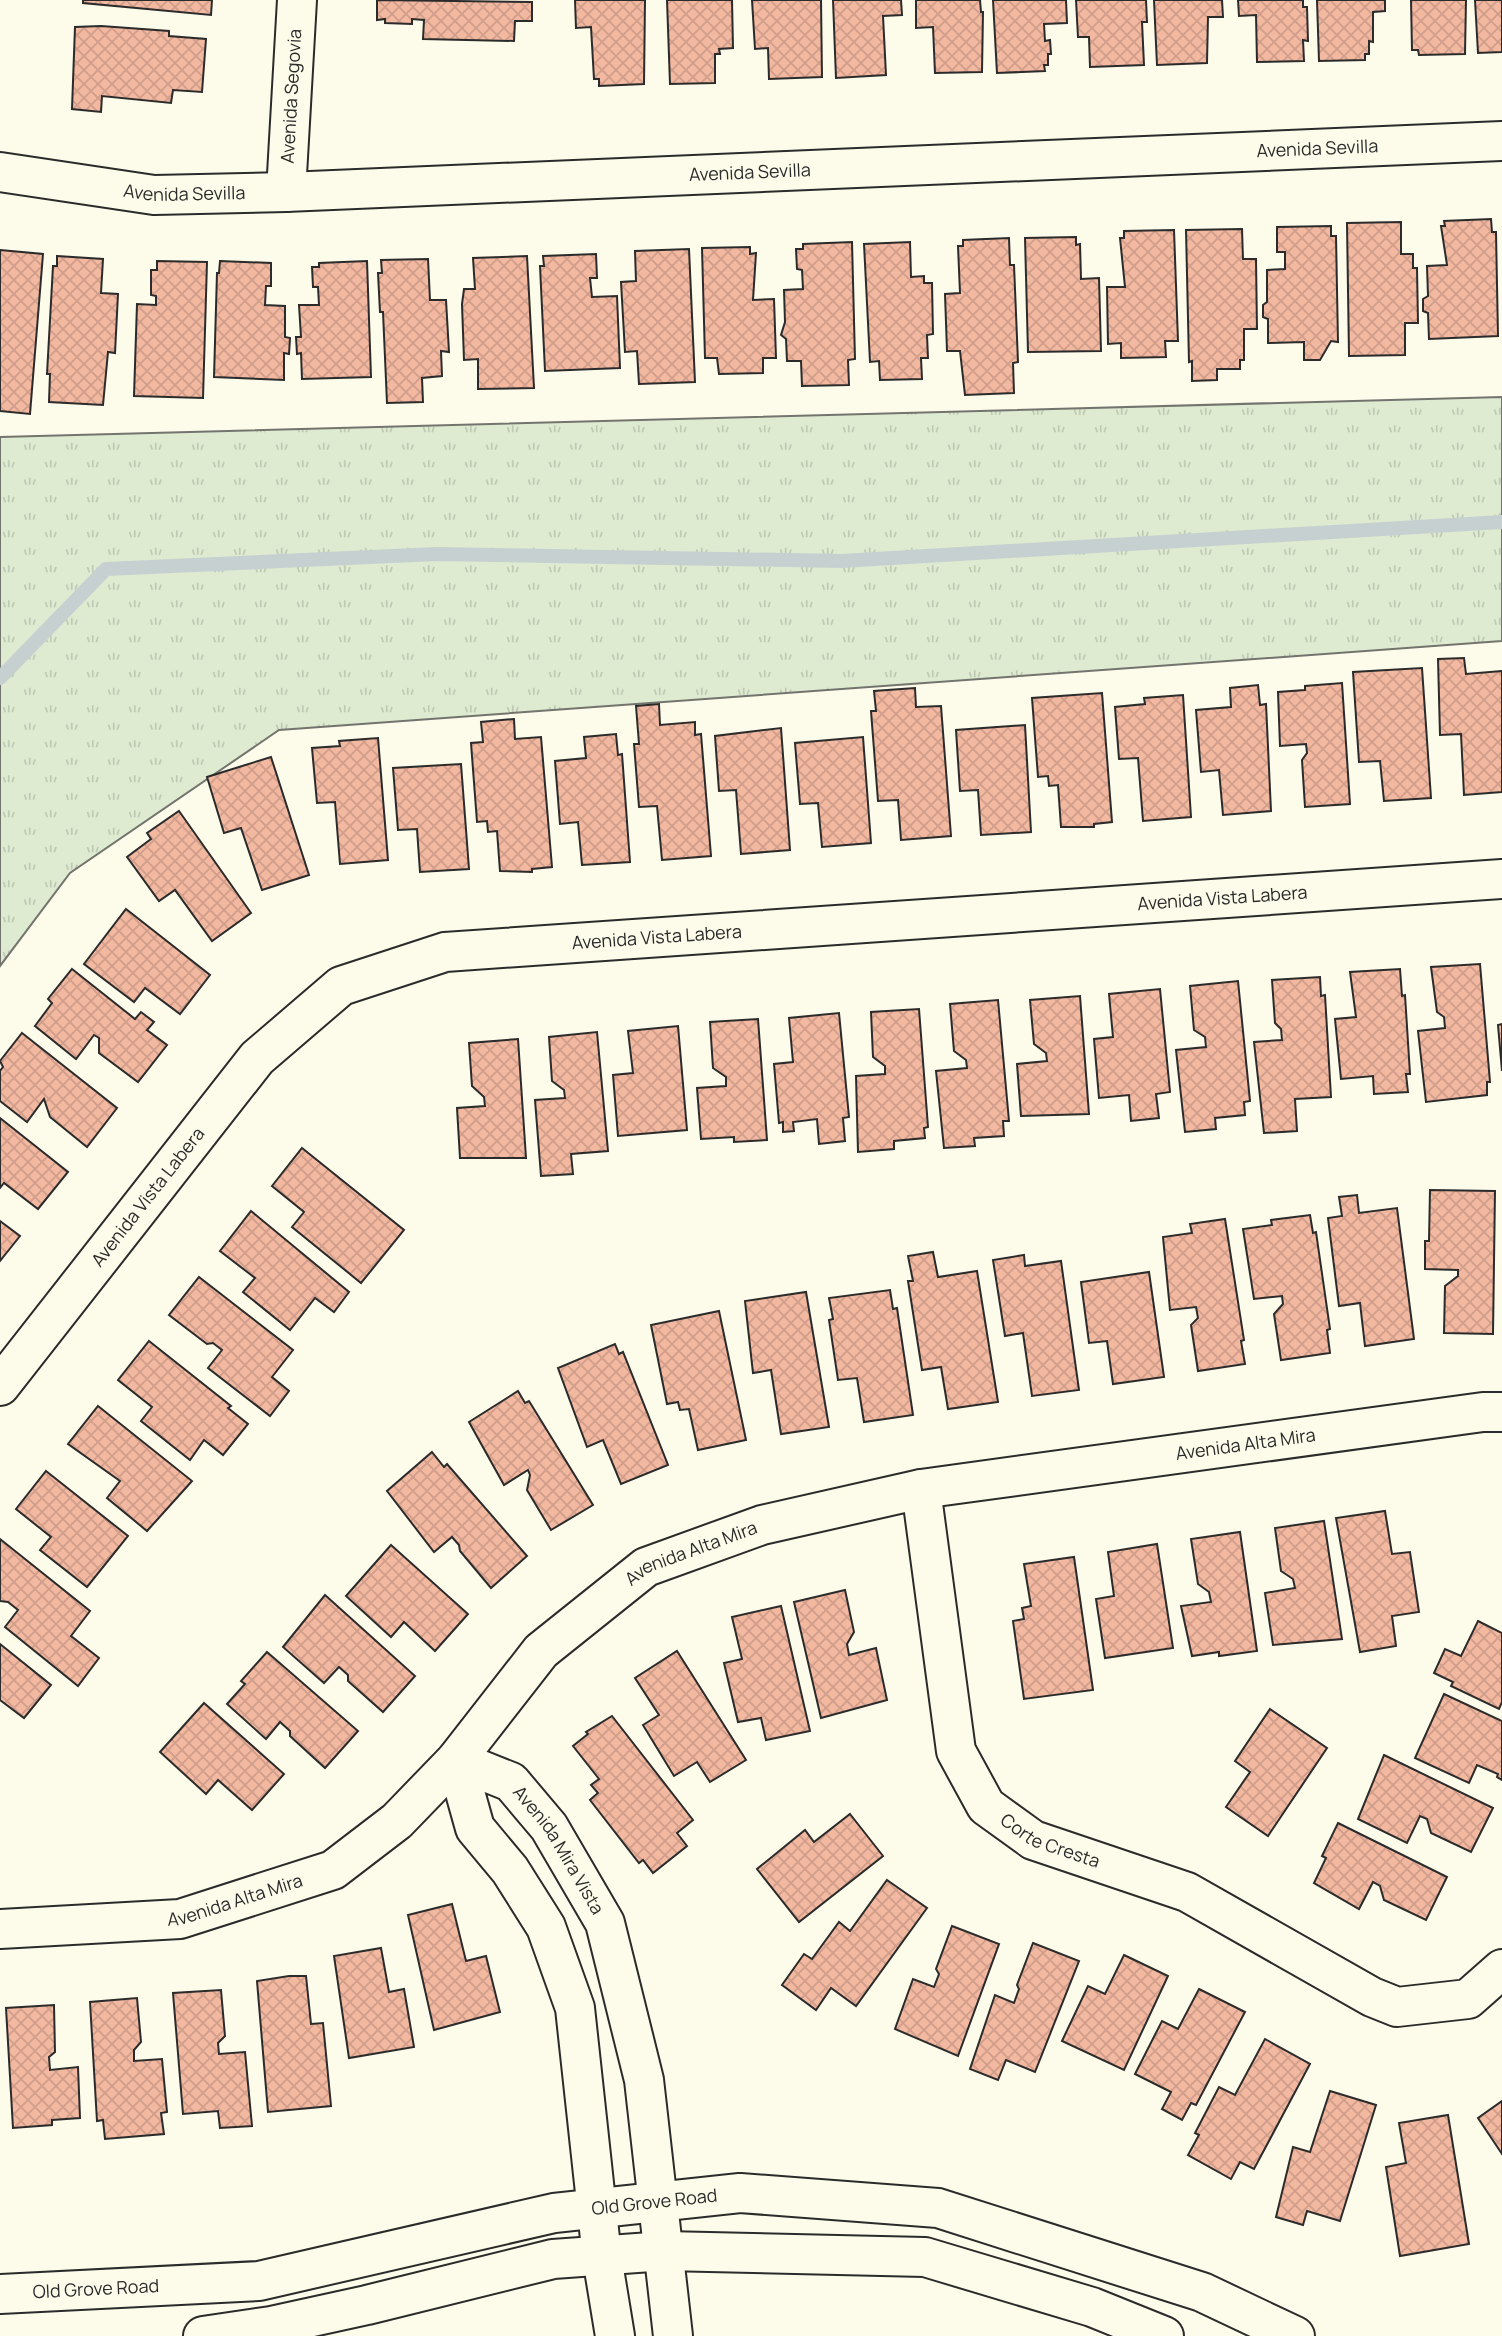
<svg xmlns="http://www.w3.org/2000/svg" width="1502" height="2336" font-family="Manrope,sans-serif">
  <style>
    .grass { fill: url(#grass-tufts); stroke: #74746e; stroke-width: 2 }
    .lines { fill: none; stroke-linecap: round; stroke-linejoin: round }
    .stream { stroke: #c7d0d0; stroke-width: 14 }
    .building { fill: url(#building-cross-hatch); stroke: #2b2b2b; stroke-width: 2 }
    .minor-casing { stroke: #2b2b2b; stroke-width: 42 }
    .minor { stroke: #fdfbea; stroke-width: 38 }
    .labels { text-anchor: middle; stroke-width: 5; stroke-linejoin: round; paint-order: stroke }
    .street-label { font-size: 18px; fill: #2b2b2b; stroke: #fdfbea }
  </style>
  <defs>
    <pattern id="grass-tufts" width="24" height="20" patternUnits="userSpaceOnUse" patternTransform="scale(1.75)"><rect width="24" height="20" fill="#deebd1"/><path d="M3 7l-1-3M5 7V3M7 7l1-3M15 17l-1-3M17 17v-4M19 17l1-3" fill="none" stroke="#bfcab4"/></pattern>
    <pattern id="building-cross-hatch" width="8" height="8" patternUnits="userSpaceOnUse" patternTransform="scale(1.75)"><rect width="8" height="8" fill="#f2b8a0"/><path d="M0 0l8 8M0 8l8-8" fill="none" stroke="#d09e8a"/></pattern>
  </defs>
  <rect width="100%" height="100%" fill="#fdfbea"/>
  <polygon class="grass" points="1502,397 1502,641 279,730 70,873 0,966 0,437"/>
  <g class="lines">
    <polyline class="stream" points="0,678 106,569 437,554 842,561 1502,522"/>
  </g>
  <g class="building">
    <polygon points="83,0 212,0 211,15 83,3"/>
    <polygon points="377,0 532,2 532,21 515,21 514,41 423,39 424,20 412,19 412,24 385,23 385,19 377,20"/>
    <polygon points="575,0 645,0 644,84 599,86 599,79 594,79 591,27 576,28"/>
    <polygon points="667,0 732,0 733,48 719,49 720,54 715,54 715,83 670,84"/>
    <polygon points="752,0 821,0 822,77 769,79 768,48 755,49"/>
    <polygon points="833,0 901,0 902,15 883,16 886,75 836,78"/>
    <polygon points="916,0 980,0 981,12 983,12 982,72 935,73 933,27 916,28"/>
    <polygon points="993,0 1066,0 1067,23 1044,24 1045,41 1050,40 1051,54 1048,54 1048,65 1044,65 1045,71 997,73"/>
    <polygon points="1076,0 1146,0 1147,22 1142,22 1144,65 1090,67 1089,37 1078,37"/>
    <polygon points="1154,0 1222,0 1223,17 1208,17 1207,63 1157,65"/>
    <polygon points="1238,0 1303,0 1303,7 1307,7 1308,41 1303,40 1304,61 1257,62 1256,15 1239,16"/>
    <polygon points="1317,0 1385,0 1385,11 1373,12 1373,42 1369,41 1369,54 1365,54 1365,60 1319,61"/>
    <polygon points="1411,0 1466,0 1465,54 1419,55 1418,50 1412,50"/>
    <polygon points="1475,0 1502,0 1502,52 1478,53"/>
    <polygon points="101,26 169,31 169,36 206,39 202,92 173,90 171,103 102,96 101,112 72,109 75,27"/>
    <polygon points="1491,219 1492,232 1496,232 1498,336 1429,339 1428,313 1423,311 1423,299 1428,296 1427,266 1447,265 1441,226 1445,226 1444,221"/>
    <polygon points="1401,222 1401,254 1413,254 1413,268 1417,268 1418,323 1405,323 1405,355 1349,356 1347,223"/>
    <polygon points="1331,226 1331,236 1336,236 1338,342 1331,341 1320,360 1304,360 1304,342 1268,343 1268,319 1263,317 1263,305 1267,302 1267,270 1285,269 1285,252 1277,252 1277,227"/>
    <polygon points="1242,229 1243,259 1256,259 1257,329 1244,329 1244,360 1240,360 1240,369 1217,369 1217,380 1192,381 1192,361 1189,362 1186,230"/>
    <polygon points="1174,230 1178,341 1165,341 1166,357 1121,358 1121,343 1108,344 1107,287 1125,287 1120,238 1124,238 1124,231"/>
    <polygon points="1076,237 1076,245 1080,244 1081,279 1099,278 1101,351 1028,352 1025,238"/>
    <polygon points="1009,238 1010,265 1014,265 1018,362 1013,363 1014,393 965,395 960,351 947,351 945,294 960,293 958,246 963,246 963,240"/>
    <polygon points="852,242 855,359 848,360 849,385 802,386 801,361 787,361 786,339 781,335 785,322 784,290 803,289 802,270 797,269 796,249 803,249 803,244"/>
    <polygon points="910,242 911,277 924,276 924,283 932,283 933,334 927,335 928,358 921,358 922,379 880,380 879,361 870,362 864,244"/>
    <polygon points="750,247 750,254 756,253 753,300 774,299 776,358 763,358 763,373 719,374 717,358 705,358 702,248"/>
    <polygon points="689,249 695,382 639,384 637,351 625,352 621,282 636,281 635,251"/>
    <polygon points="0,250 43,254 30,414 0,411"/>
    <polygon points="596,254 597,278 590,278 592,297 617,296 620,368 545,371 540,266 544,266 543,256"/>
    <polygon points="57,256 103,259 101,293 118,294 115,353 108,352 103,405 49,402 50,374 47,374 53,266 57,266"/>
    <polygon points="527,256 534,388 478,389 478,359 464,360 462,304 464,289 475,289 473,258"/>
    <polygon points="428,259 430,300 446,300 449,352 441,351 442,376 422,378 423,402 387,403 383,312 380,312 378,273 382,273 381,260"/>
    <polygon points="157,261 207,262 203,398 134,396 137,304 156,305 156,296 151,295 151,270 157,270"/>
    <polygon points="220,261 271,263 271,286 266,286 265,305 285,306 285,337 290,338 289,354 284,353 284,380 214,377 217,273 219,273"/>
    <polygon points="367,261 371,377 302,379 301,353 297,354 296,337 301,337 299,305 319,305 318,287 313,287 312,267 319,267 319,263"/>
    <polygon points="1464,658 1466,674 1502,671 1502,792 1464,795 1461,734 1440,735 1438,659"/>
    <polygon points="1422,668 1431,798 1384,801 1380,761 1359,762 1353,672"/>
    <polygon points="1342,683 1350,804 1305,807 1302,760 1307,753 1306,744 1280,746 1278,692 1305,690 1305,686"/>
    <polygon points="1258,685 1260,705 1266,704 1271,811 1223,815 1219,770 1201,772 1196,710 1231,707 1230,688"/>
    <polygon points="915,688 916,707 941,706 951,836 901,840 898,800 878,801 871,711 876,711 874,691"/>
    <polygon points="1102,693 1112,822 1094,824 1094,827 1061,827 1058,785 1049,786 1048,776 1038,777 1032,698"/>
    <polygon points="1183,695 1191,817 1143,821 1138,758 1119,759 1115,707 1145,704 1144,698"/>
    <polygon points="659,704 660,725 695,722 695,735 701,734 711,856 662,860 657,806 639,807 634,744 639,744 636,706"/>
    <polygon points="514,719 515,739 541,737 552,867 532,869 532,872 500,871 497,831 488,832 487,821 477,822 471,743 483,742 481,722"/>
    <polygon points="1025,725 1031,832 981,835 978,790 960,791 956,730"/>
    <polygon points="781,728 790,850 741,854 736,790 719,791 715,736"/>
    <polygon points="616,734 618,755 622,754 630,862 582,865 578,822 560,824 555,761 586,758 584,737"/>
    <polygon points="863,737 871,843 822,847 818,803 800,804 795,743"/>
    <polygon points="378,738 388,860 340,864 335,802 317,803 312,748 340,746 339,741"/>
    <polygon points="271,757 309,875 262,890 241,828 224,833 207,777"/>
    <polygon points="461,764 469,869 420,872 417,829 398,830 393,768"/>
    <polygon points="179,811 251,913 212,941 175,890 159,901 127,857 151,839 147,833"/>
    <polygon points="126,909 210,975 180,1014 145,988 134,1002 84,964"/>
    <polygon points="1480,964 1490,1082 1487,1082 1487,1095 1426,1102 1418,1031 1445,1028 1444,1017 1437,1012 1431,967"/>
    <polygon points="72,969 135,1019 141,1012 154,1022 147,1030 167,1045 138,1082 99,1053 99,1038 94,1035 76,1059 35,1026 52,1003 48,999"/>
    <polygon points="1400,969 1402,996 1405,995 1410,1074 1406,1074 1408,1092 1374,1094 1373,1076 1341,1079 1335,1019 1356,1017 1350,972"/>
    <polygon points="1320,977 1321,996 1325,995 1331,1097 1295,1099 1297,1131 1264,1133 1254,1042 1282,1040 1281,1029 1275,1023 1272,980"/>
    <polygon points="1238,981 1250,1101 1244,1102 1245,1115 1215,1118 1216,1129 1185,1132 1176,1050 1206,1047 1205,1037 1194,1030 1190,986"/>
    <polygon points="1160,989 1170,1092 1156,1094 1159,1118 1131,1121 1129,1095 1099,1098 1094,1039 1113,1037 1109,994"/>
    <polygon points="1080,996 1089,1114 1021,1116 1017,1064 1047,1061 1046,1053 1034,1044 1030,1000"/>
    <polygon points="998,1000 1009,1121 1003,1121 1004,1136 974,1138 975,1146 944,1148 936,1071 967,1068 966,1060 954,1051 950,1004"/>
    <polygon points="919,1009 928,1127 924,1128 925,1138 894,1141 894,1149 858,1152 856,1076 885,1074 885,1066 873,1057 871,1012"/>
    <polygon points="839,1013 849,1117 843,1118 845,1141 819,1144 817,1119 793,1122 794,1131 783,1132 783,1122 779,1123 774,1064 793,1062 789,1018"/>
    <polygon points="758,1019 767,1140 734,1142 734,1137 701,1139 697,1088 726,1086 726,1077 713,1068 710,1022"/>
    <polygon points="1502,1024 1502,1071 1498,1025"/>
    <polygon points="678,1026 687,1130 618,1136 613,1075 633,1073 628,1031"/>
    <polygon points="597,1032 608,1151 571,1154 573,1174 541,1176 535,1100 565,1098 564,1090 552,1081 549,1037"/>
    <polygon points="22,1033 117,1108 87,1147 50,1117 44,1099 27,1122 0,1101 0,1071 3,1067 0,1061"/>
    <polygon points="518,1039 526,1158 460,1158 457,1108 485,1106 484,1097 472,1086 469,1043"/>
    <polygon points="0,1118 68,1172 38,1209 4,1183 0,1188"/>
    <polygon points="302,1148 404,1230 361,1283 292,1227 304,1212 272,1186"/>
    <polygon points="1430,1190 1495,1191 1493,1334 1444,1333 1445,1286 1458,1276 1458,1270 1425,1269 1425,1241 1429,1241"/>
    <polygon points="1357,1195 1359,1213 1397,1208 1414,1339 1365,1346 1360,1303 1339,1306 1328,1218 1342,1216 1339,1197"/>
    <polygon points="251,1211 349,1292 334,1312 315,1298 290,1330 243,1292 255,1278 220,1251"/>
    <polygon points="1310,1215 1313,1233 1316,1232 1330,1329 1327,1330 1330,1353 1281,1360 1274,1314 1283,1304 1282,1296 1254,1299 1243,1229 1272,1225 1271,1220"/>
    <polygon points="1225,1219 1244,1340 1241,1341 1245,1364 1198,1371 1191,1325 1198,1318 1196,1307 1170,1310 1163,1237 1192,1233 1190,1224"/>
    <polygon points="0,1221 20,1236 0,1261"/>
    <polygon points="933,1252 938,1277 977,1271 998,1402 948,1409 941,1367 922,1370 908,1281 913,1281 908,1256"/>
    <polygon points="1024,1255 1025,1266 1061,1261 1079,1390 1032,1396 1023,1333 1005,1336 993,1260"/>
    <polygon points="1149,1272 1164,1377 1113,1384 1107,1341 1089,1343 1081,1282"/>
    <polygon points="199,1277 293,1350 272,1377 289,1391 270,1416 208,1368 222,1350 213,1343 207,1344 169,1315"/>
    <polygon points="890,1290 893,1309 897,1308 913,1415 864,1422 857,1378 838,1380 829,1320 833,1319 829,1298"/>
    <polygon points="806,1292 829,1427 781,1434 771,1370 753,1373 745,1301"/>
    <polygon points="719,1311 746,1440 698,1450 689,1409 680,1410 678,1402 667,1404 651,1325"/>
    <polygon points="149,1341 231,1406 228,1408 248,1424 223,1455 204,1440 190,1460 141,1421 152,1407 118,1380"/>
    <polygon points="615,1344 619,1354 623,1352 668,1465 621,1484 603,1440 587,1447 558,1368"/>
    <polygon points="518,1391 525,1403 529,1401 593,1505 551,1530 527,1490 530,1475 528,1470 504,1485 469,1422"/>
    <polygon points="98,1406 192,1481 147,1531 107,1498 120,1481 68,1444"/>
    <polygon points="432,1452 444,1467 447,1464 527,1556 491,1588 460,1551 459,1545 452,1537 434,1552 387,1491"/>
    <polygon points="46,1471 128,1536 87,1587 40,1550 51,1537 16,1509"/>
    <polygon points="1385,1511 1392,1554 1410,1552 1419,1612 1392,1616 1396,1646 1360,1652 1336,1518"/>
    <polygon points="1324,1521 1342,1639 1273,1645 1265,1593 1295,1588 1293,1579 1281,1571 1275,1528"/>
    <polygon points="1240,1532 1257,1651 1219,1656 1219,1652 1192,1656 1181,1606 1211,1602 1209,1592 1198,1584 1191,1539"/>
    <polygon points="0,1539 90,1611 71,1636 99,1658 78,1686 5,1627 18,1610 8,1602 0,1601"/>
    <polygon points="1157,1544 1173,1648 1105,1658 1096,1599 1114,1596 1108,1552"/>
    <polygon points="391,1545 468,1614 435,1651 404,1622 391,1637 346,1596"/>
    <polygon points="1074,1557 1093,1690 1024,1699 1013,1621 1024,1619 1022,1608 1031,1606 1024,1564"/>
    <polygon points="845,1590 854,1632 847,1644 849,1655 876,1648 887,1700 821,1718 794,1602"/>
    <polygon points="325,1595 415,1676 383,1712 348,1681 348,1675 339,1667 324,1683 283,1647"/>
    <polygon points="781,1606 810,1731 766,1740 761,1718 738,1722 724,1663 742,1659 732,1617"/>
    <polygon points="1478,1621 1502,1633 1502,1702 1499,1709 1451,1686 1453,1682 1434,1673 1445,1649 1461,1656"/>
    <polygon points="0,1644 51,1685 24,1718 0,1700"/>
    <polygon points="677,1651 746,1760 710,1782 697,1762 674,1776 643,1725 659,1715 635,1678"/>
    <polygon points="267,1652 358,1731 325,1768 290,1736 290,1731 280,1722 266,1739 227,1704 245,1684 241,1681"/>
    <polygon points="1444,1694 1502,1721 1502,1780 1497,1777 1498,1774 1477,1765 1469,1783 1415,1758"/>
    <polygon points="204,1703 284,1774 252,1810 218,1780 206,1794 160,1752"/>
    <polygon points="1270,1709 1327,1748 1268,1836 1226,1807 1250,1772 1235,1761"/>
    <polygon points="612,1716 693,1820 677,1833 687,1846 653,1873 643,1860 639,1863 590,1800 598,1793 591,1785 599,1779 573,1746 588,1734 586,1732"/>
    <polygon points="1384,1755 1493,1808 1471,1852 1431,1833 1427,1819 1420,1816 1407,1843 1358,1819"/>
    <polygon points="850,1814 883,1856 799,1922 757,1869 805,1830 814,1842"/>
    <polygon points="1338,1823 1447,1877 1426,1920 1384,1900 1380,1886 1373,1882 1359,1909 1314,1883 1326,1858 1322,1856"/>
    <polygon points="887,1880 927,1908 856,2006 831,1988 816,2010 782,1985 804,1954 812,1959 839,1922 850,1931"/>
    <polygon points="452,1904 466,1961 486,1956 500,2012 434,2030 408,1915"/>
    <polygon points="952,1926 999,1944 958,2056 895,2029 913,1979 934,1987 939,1974 936,1969"/>
    <polygon points="1033,1943 1079,1961 1035,2072 1006,2060 998,2080 970,2069 995,1995 1014,2003 1019,1989 1017,1985"/>
    <polygon points="381,1948 389,1992 404,1989 414,2047 349,2058 334,1956"/>
    <polygon points="1124,1955 1168,1976 1124,2070 1062,2041 1088,1986 1105,1994"/>
    <polygon points="289,1976 306,1976 311,2024 323,2023 331,2106 268,2112 257,1981"/>
    <polygon points="1199,1989 1245,2012 1196,2105 1191,2103 1182,2120 1162,2109 1171,2092 1135,2074 1162,2021 1178,2029"/>
    <polygon points="221,1990 225,2036 218,2043 219,2054 245,2052 252,2126 220,2128 218,2111 183,2114 173,1993"/>
    <polygon points="137,1998 141,2042 134,2050 134,2061 162,2059 167,2112 161,2113 164,2134 105,2139 103,2120 97,2121 90,2002"/>
    <polygon points="54,2005 55,2052 49,2057 50,2070 78,2067 80,2118 52,2120 52,2125 13,2128 6,2008"/>
    <polygon points="1265,2039 1310,2064 1254,2169 1240,2162 1231,2179 1188,2155 1199,2135 1195,2133 1219,2087 1235,2095"/>
    <polygon points="1330,2091 1376,2105 1340,2221 1307,2211 1303,2225 1276,2217 1293,2147 1310,2152"/>
    <polygon points="1502,2101 1502,2154 1478,2118"/>
    <polygon points="1448,2115 1469,2244 1400,2256 1386,2167 1406,2163 1399,2123"/>
  </g>
  <g class="lines">
    <defs>
      <g id="minor">
        <path id="s1" d="M0,172l154,23 132,-3 1216,-51"/>
        <path id="s2" d="M286,192l11,-192"/>
        <path id="s3" d="M0,1386l257,-328 84,-72 104,-34 1057,-73"/>
        <path id="s4" d="M921,1489l35,262 30,55 47,34 154,52 185,105 25,10 71,-8 34,-30"/>
        <path id="s5" d="M0,1929l180,-10 153,-49 64,-49 59,-61 85,-109 105,-84 116,-42 159,-36 562,-77h19"/>
        <path id="s6" d="M0,2294l259,-13 295,-68 186,-20 198,15 264,84 93,44"/>
        <polyline points="203,2336 271,2326 367,2305 553,2259 665,2251 925,2257 1092,2307 1164,2336"/>
        <path id="s7" d="M615,2336l-13,-79 -27,-249 -29,-81 -36,-57 -35,-42 -19,-68 55,22 38,45 56,96 39,157 29,256"/>
      </g>
    </defs>
    <use href="#minor" class="minor-casing"/>
    <use href="#minor" class="minor"/>
  </g>
  <g class="labels">
    <g class="street-label">
      <text dy="6" stroke="none"><textPath href="#s2" startOffset="96">Avenida Segovia</textPath></text>
      <text dy="6" stroke="none"><textPath href="#s1" startOffset="1320">Avenida Sevilla</textPath></text>
      <text dy="6" stroke="none"><textPath href="#s1" startOffset="752">Avenida Sevilla</textPath></text>
      <text dy="6" stroke="none"><textPath href="#s1" startOffset="186">Avenida Sevilla</textPath></text>
      <text dy="6" stroke="none"><textPath href="#s3" startOffset="1416">Avenida Vista Labera</textPath></text>
      <text dy="6" stroke="none"><textPath href="#s3" startOffset="849">Avenida Vista Labera</textPath></text>
      <text dy="6" stroke="none"><textPath href="#s3" startOffset="240">Avenida Vista Labera</textPath></text>
      <text dy="6" stroke="none"><textPath href="#s5" startOffset="1393">Avenida Alta Mira</textPath></text>
      <text dy="6" stroke="none"><textPath href="#s5" startOffset="826">Avenida Alta Mira</textPath></text>
      <text dy="6" stroke="none"><textPath href="#s4" startOffset="401">Corte Cresta</textPath></text>
      <text dy="6" stroke="none"><textPath href="#s7" startOffset="752">Avenida Mira Vista</textPath></text>
      <text dy="6" stroke="none"><textPath href="#s5" startOffset="238">Avenida Alta Mira</textPath></text>
      <text dy="6" stroke="none"><textPath href="#s6" startOffset="663">Old Grove Road</textPath></text>
      <text dy="6" stroke="none"><textPath href="#s6" startOffset="96">Old Grove Road</textPath></text>
    </g>
  </g>
</svg>
